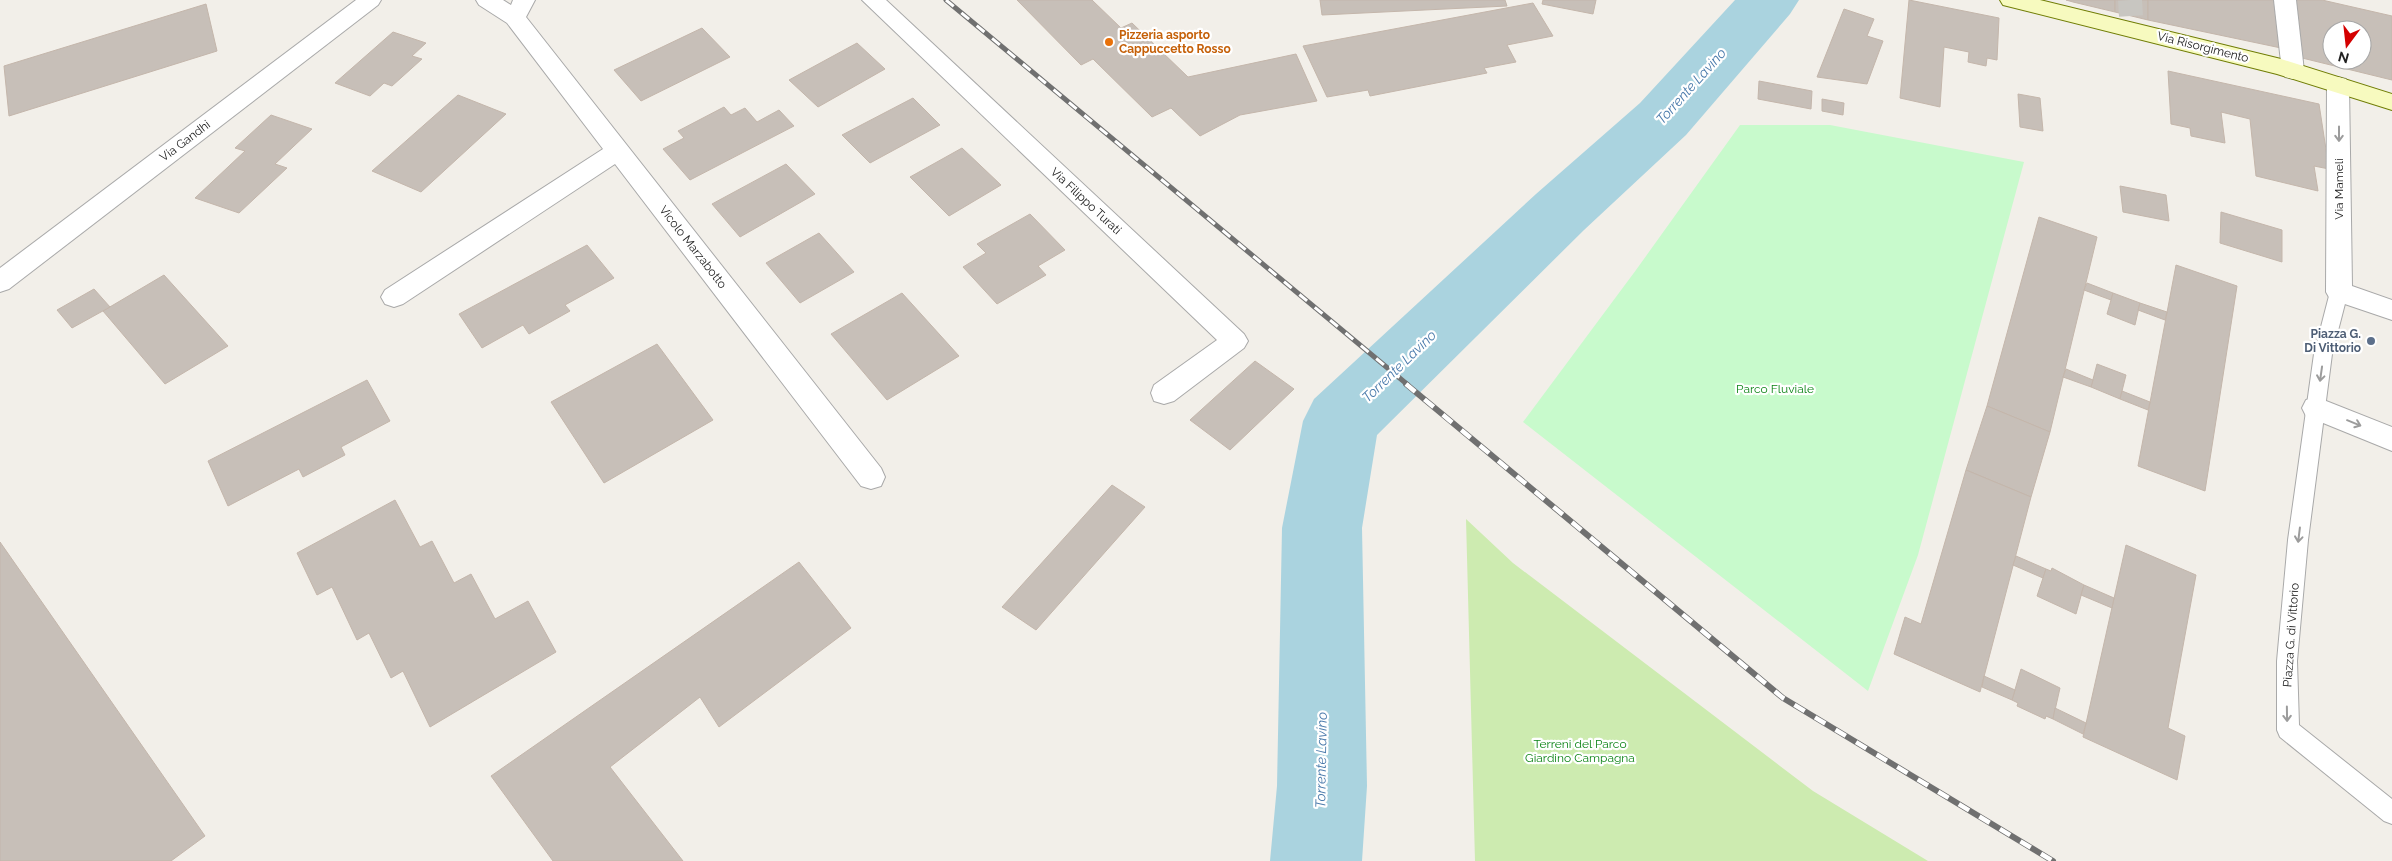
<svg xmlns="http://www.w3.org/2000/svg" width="2392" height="861" font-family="Raleway,sans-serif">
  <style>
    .grass { fill: #cdebb0 }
    .park { fill: #c8facc }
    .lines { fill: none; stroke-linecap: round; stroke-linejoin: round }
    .river { fill: #aad3df; fill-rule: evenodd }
    .building { fill: #c7bfb8; stroke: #c4b6ab; fill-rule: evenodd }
    .street-tunnel { stroke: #c8c6c1; stroke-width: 24; stroke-dasharray: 24 12; stroke-linecap: butt }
    .lane-casing { stroke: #a9a9a9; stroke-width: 2 }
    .street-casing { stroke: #a9a9a9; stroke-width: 2 }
    .secondary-casing { stroke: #707d05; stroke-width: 2 }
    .lane { fill: #fff; fill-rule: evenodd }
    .street { fill: #fff; fill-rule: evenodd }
    .secondary { fill: #f7fabf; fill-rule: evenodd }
    .rail-far1-casing { stroke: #707070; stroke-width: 5 }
    .rail-casing { stroke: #707070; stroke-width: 6 }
    .rail-far1 { stroke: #fff; stroke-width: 3; stroke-dasharray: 10; stroke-linecap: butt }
    .rail { stroke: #fff; stroke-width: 4.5; stroke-dasharray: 12; stroke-linecap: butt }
    .oneway { stroke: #9c9c9c }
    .food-dot { fill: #e8710a; stroke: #fff; stroke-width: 2 }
    .service-dot { fill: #5c6f8a; stroke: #fff; stroke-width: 2 }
    .labels { text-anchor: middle; stroke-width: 4.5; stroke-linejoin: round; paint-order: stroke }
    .food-label { font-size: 12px; font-weight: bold; fill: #c56008; stroke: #fff; text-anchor: start }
    .street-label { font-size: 12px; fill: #222; stroke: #fff }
    .service-label { font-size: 12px; font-weight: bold; fill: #4e5e75; stroke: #fff; text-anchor: end }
    .park-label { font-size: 12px; fill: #0c8416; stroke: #fff }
    .water-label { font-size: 14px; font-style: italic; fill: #4a7aab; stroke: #fff }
  </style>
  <rect width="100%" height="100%" fill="#f2efe9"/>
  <polygon class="grass" points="1466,519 1513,563 1813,791 1928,861 1475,861"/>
  <polygon class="park" points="1740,125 1830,125 2024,162 1918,555 1868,691 1523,422 1636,270"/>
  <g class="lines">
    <polygon class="river" points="1735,0 1799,0 1790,14 1686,135 1584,230 1377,435 1362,528 1367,786 1362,861 1270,861 1277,786 1282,528 1303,421 1314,399 1536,194 1640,103"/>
  </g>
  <g class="building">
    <polygon points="1017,0 1092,0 1121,28 1132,23 1188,77 1296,54 1317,101 1240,115 1200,136 1171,108 1152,117 1093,59 1081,65"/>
    <polygon points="1320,0 1505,0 1507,6 1322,15"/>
    <polygon points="1543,0 1596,0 1593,14 1542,4"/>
    <polygon points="1909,0 1999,18 1997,60 1987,58 1986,66 1968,62 1969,52 1944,47 1940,107 1900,98"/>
    <polygon points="2066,0 2115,0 2115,12 2073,2"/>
    <polygon points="2115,0 2148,0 2148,20 2115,12"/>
    <polygon points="2148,0 2274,0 2281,48 2148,20"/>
    <path d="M2294,0h28l70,16v64l-94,-23zM2332,30h30v30h-30z"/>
    <polygon points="1533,3 1553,36 1507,45 1516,62 1484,68 1487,73 1370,96 1368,90 1327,97 1303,46"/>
    <polygon points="206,4 217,51 9,116 4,66"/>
    <polygon points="1844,9 1874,19 1867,36 1883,41 1867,84 1817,77"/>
    <polygon points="702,28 730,57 641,101 614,70"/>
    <polygon points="393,32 426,43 412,56 422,59 392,86 384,83 370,96 335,83"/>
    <polygon points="857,43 885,69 818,107 789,80"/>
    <polygon points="2168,71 2319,104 2329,169 2314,166 2318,191 2256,176 2250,119 2221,112 2225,143 2191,136 2190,128 2171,124"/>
    <polygon points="1759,81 1812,91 1811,109 1758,99"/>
    <polygon points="2018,94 2040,98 2043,131 2020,127"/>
    <polygon points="458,95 506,114 421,192 372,171"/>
    <polygon points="913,98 940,125 870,163 842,135"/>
    <polygon points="1822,99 1844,103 1843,115 1822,111"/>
    <polygon points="724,107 731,115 745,108 757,122 779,110 794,126 690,180 663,149 684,138 678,131"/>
    <polygon points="271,115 312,129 275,164 287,168 239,213 195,198 245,151 235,148"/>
    <polygon points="962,148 1001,185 949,216 910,177"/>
    <polygon points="786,164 815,194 740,237 712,204"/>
    <polygon points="2120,186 2166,195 2169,221 2123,212"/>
    <polygon points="2221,212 2282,230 2282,262 2220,243"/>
    <polygon points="1030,214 1065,250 1038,266 1046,275 997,304 963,267 986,253 977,244"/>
    <polygon points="2039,217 2097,237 2050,432 1987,406"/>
    <polygon points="819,233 854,272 800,303 766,263"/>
    <polygon points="587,245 614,278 565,305 570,311 529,334 523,325 482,348 459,314"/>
    <polygon points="2176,265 2237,286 2205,491 2138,466"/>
    <polygon points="164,275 228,346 165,384 103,311"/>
    <polygon points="2087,283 2113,293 2111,300 2084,290"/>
    <polygon points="94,289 110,307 72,328 57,310"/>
    <polygon points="902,293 959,356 887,400 831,334"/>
    <polygon points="2113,293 2140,303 2135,325 2107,314"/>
    <polygon points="2140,303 2167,312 2165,320 2138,310"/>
    <polygon points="657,344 713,420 604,483 551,402"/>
    <polygon points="1255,361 1294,389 1230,450 1190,420"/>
    <polygon points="2097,364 2126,375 2120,399 2091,387"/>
    <polygon points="2066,369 2093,380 2091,387 2063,377"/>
    <polygon points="367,380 390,421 341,447 345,455 303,477 299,469 228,506 208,461"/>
    <polygon points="2122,391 2150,402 2148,410 2120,399"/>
    <polygon points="1987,406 2050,432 2031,497 1966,470"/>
    <polygon points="1966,470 2031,497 1980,692 1894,654 1905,617 1921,624"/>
    <polygon points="1112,485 1145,507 1036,630 1002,607"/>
    <polygon points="395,500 420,547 432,541 454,583 471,574 495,619 528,601 556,652 430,727 403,671 391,678 369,633 357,640 332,587 317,595 297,553"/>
    <polygon points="0,542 205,836 171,861 0,861"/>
    <polygon points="2126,545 2196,575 2168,728 2185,736 2177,780 2083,737"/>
    <polygon points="2016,556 2046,569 2043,578 2013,565"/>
    <polygon points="799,562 851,628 719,727 700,697 610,767 683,861 553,861 491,776"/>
    <polygon points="2052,568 2084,585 2076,614 2037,596 2046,569 2051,571"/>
    <polygon points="2084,585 2114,598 2112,608 2081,595"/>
    <polygon points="2021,669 2060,688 2053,719 2046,716 2045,719 2017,706 2018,703 2012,700"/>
    <polygon points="1984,676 2015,690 2012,700 1982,687"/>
    <polygon points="2055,708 2086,723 2083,734 2053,719"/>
  </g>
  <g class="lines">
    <polyline class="street-tunnel" points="2130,0 2131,16"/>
    <defs>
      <polygon id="lane" points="2339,285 2345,287 2348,292 2332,354 2308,540 2297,661 2299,725 2392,799 2392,824 2384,821 2280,737 2277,730 2277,661 2288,540 2314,354 2330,292 2333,287"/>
      <g id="street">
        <polygon points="356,0 381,0 378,5 9,289 0,292 0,268"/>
        <polygon points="476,0 503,0 511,5 513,0 535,0 526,17 881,468 885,477 881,486 871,489 861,486 615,164 403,304 394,307 385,304 381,297 385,290 603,149 507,23 479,5"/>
        <polygon points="862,0 886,0 1244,334 1248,341 1244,348 1174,401 1164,404 1154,401 1151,393 1154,385 1217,340"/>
        <polygon points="2274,0 2296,0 2304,71 2301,77 2293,79 2285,77 2282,71"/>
        <polygon points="2338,77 2346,79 2349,85 2352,286 2392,300 2392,320 2330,299 2326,292 2327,85 2330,79"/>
        <polygon points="2316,397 2392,427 2392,451 2306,416 2302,408 2306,400"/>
      </g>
      <polygon id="secondary" points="2000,0 2040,0 2281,59 2392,94 2392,110 2277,74 2003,5"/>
    </defs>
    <use href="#lane" class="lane-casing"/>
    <use href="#street" class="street-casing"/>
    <use href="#secondary" class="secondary-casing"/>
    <use href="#lane" class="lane"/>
    <use href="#street" class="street"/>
    <use href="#secondary" class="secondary"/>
    <defs>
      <polyline id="rail-far1" points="946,0 1408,385"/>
      <polyline id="rail" points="1406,384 1783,698 2053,861"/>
    </defs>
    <use href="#rail-far1" class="rail-far1-casing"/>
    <use href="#rail" class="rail-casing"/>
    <use href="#rail-far1" class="rail-far1"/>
    <use href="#rail" class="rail"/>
  </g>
  <defs><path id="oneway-shaft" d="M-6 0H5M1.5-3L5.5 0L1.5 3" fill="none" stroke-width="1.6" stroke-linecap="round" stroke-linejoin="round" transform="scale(1.25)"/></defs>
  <g class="oneway">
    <use href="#oneway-shaft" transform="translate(2339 134) rotate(90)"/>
    <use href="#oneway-shaft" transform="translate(2321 374) rotate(98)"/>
    <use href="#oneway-shaft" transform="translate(2354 423) rotate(22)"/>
    <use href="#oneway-shaft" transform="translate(2299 535) rotate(97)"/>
    <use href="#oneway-shaft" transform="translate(2287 714) rotate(89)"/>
  </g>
  <circle class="food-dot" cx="1109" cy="42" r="5"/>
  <circle class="service-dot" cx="2371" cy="341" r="5"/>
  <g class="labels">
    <g class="food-label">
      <text x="1119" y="39">Pizzeria asporto<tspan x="1119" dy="14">Cappuccetto Rosso</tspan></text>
    </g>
    <g class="street-label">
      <text transform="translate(2203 47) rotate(14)" y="4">Via Risorgimento</text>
      <text transform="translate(185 141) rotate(-37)" y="4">Via Gandhi</text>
      <text transform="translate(2339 189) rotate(-90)" y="4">Via Mameli</text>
      <text transform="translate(1086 201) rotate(43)" y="4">Via Filippo Turati</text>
      <text transform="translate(693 247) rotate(52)" y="4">Vicolo Marzabotto</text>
      <text transform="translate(2291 635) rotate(-86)" y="4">Piazza G. di Vittorio</text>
    </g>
    <g class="service-label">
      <text x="2361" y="338">Piazza G.<tspan x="2361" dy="14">Di Vittorio</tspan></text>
    </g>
    <g class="park-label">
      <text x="1775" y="393">Parco Fluviale</text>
      <text x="1580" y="748">Terreni del Parco<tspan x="1580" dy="14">Giardino Campagna</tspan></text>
    </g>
    <g class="water-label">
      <text transform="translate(1691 86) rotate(-48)" y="5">Torrente Lavino</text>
      <text transform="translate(1399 366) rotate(-44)" y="5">Torrente Lavino</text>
      <text transform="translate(1321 760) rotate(-89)" y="5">Torrente Lavino</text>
    </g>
  </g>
  <g transform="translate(2347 45) rotate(195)"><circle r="24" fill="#ffffff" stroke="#a7a7a7"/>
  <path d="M0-4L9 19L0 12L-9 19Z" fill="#d40000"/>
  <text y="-8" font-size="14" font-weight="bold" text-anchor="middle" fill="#222222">N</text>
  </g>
</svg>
